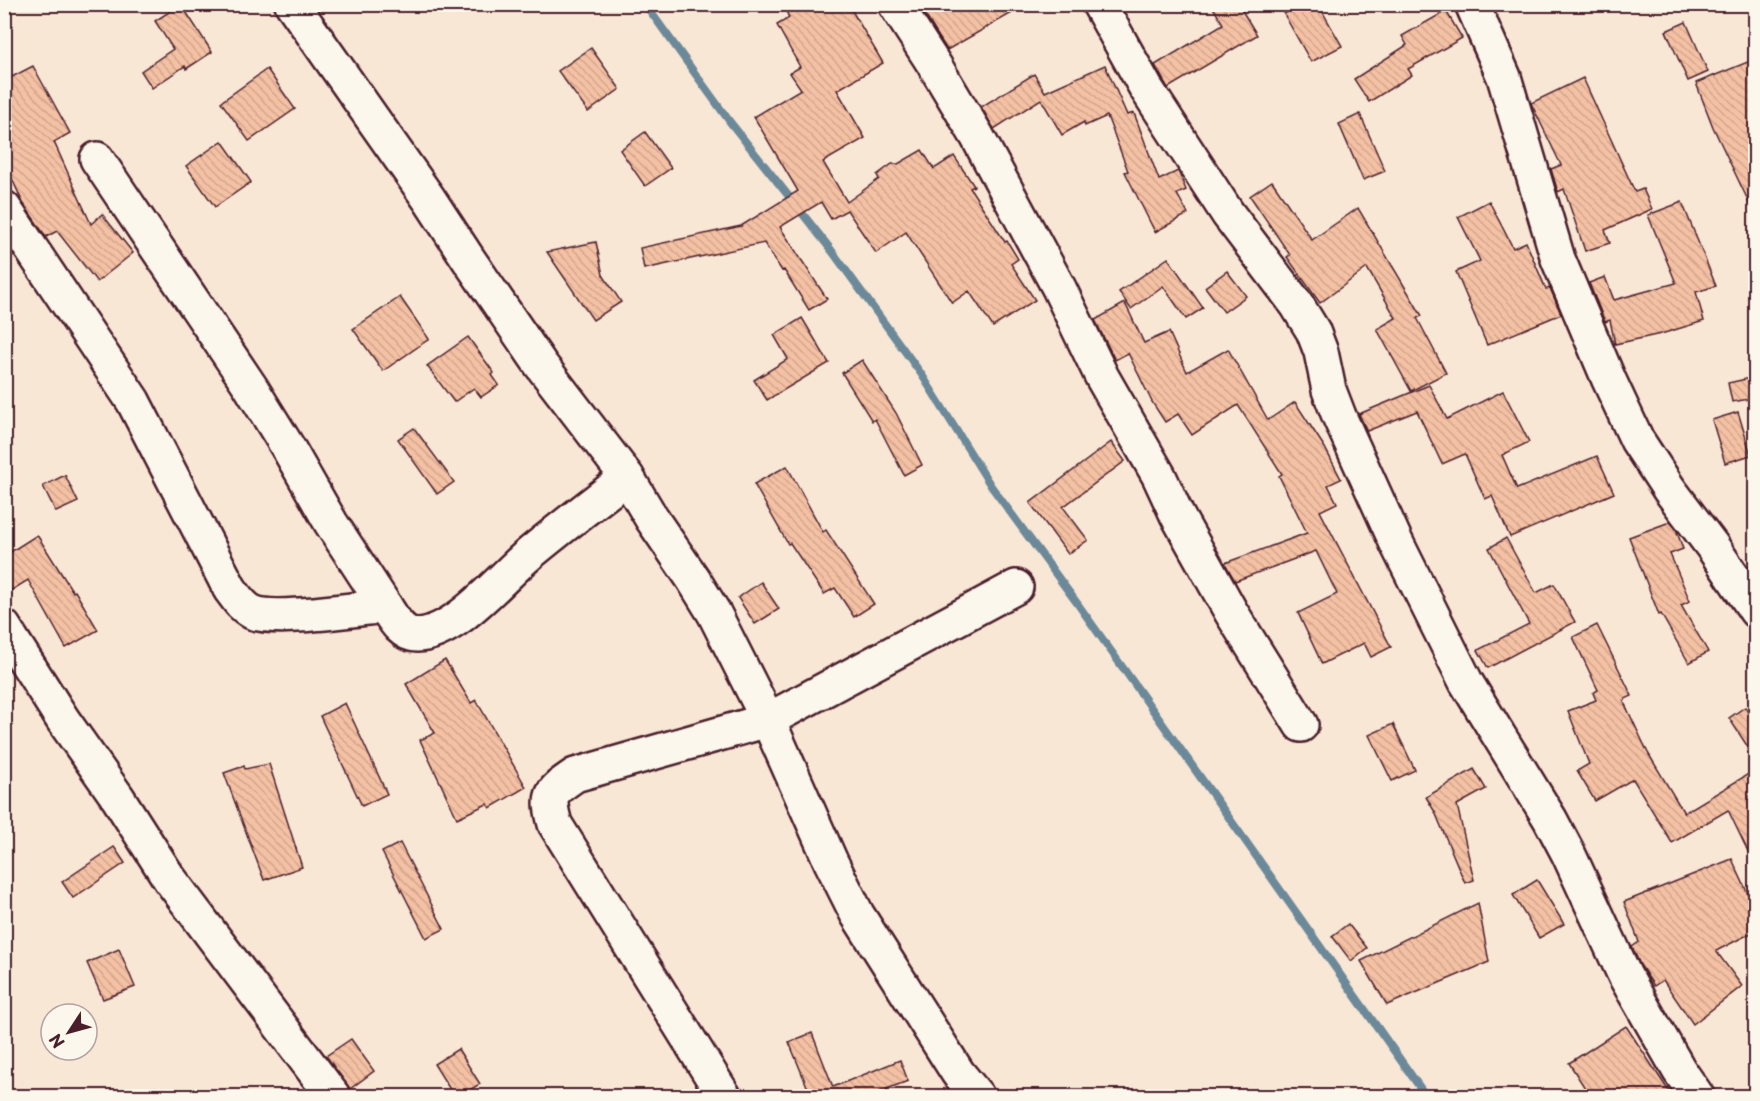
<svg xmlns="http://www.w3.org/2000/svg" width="1760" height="1101" font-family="'Playpen Sans',sans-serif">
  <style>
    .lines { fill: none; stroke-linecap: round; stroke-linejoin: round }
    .stream { stroke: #6c8999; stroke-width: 8 }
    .building { fill: url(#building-back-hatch); stroke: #4a1f2b; stroke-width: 1.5 }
    .minor-casing { stroke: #4a1f2b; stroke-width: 38 }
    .minor { stroke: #fbf7ec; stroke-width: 33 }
  </style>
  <defs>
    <pattern id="building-back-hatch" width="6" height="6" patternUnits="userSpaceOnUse" patternTransform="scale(1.5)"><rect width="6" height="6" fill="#f4c1a4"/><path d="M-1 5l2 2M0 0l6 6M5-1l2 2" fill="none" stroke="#d3a58d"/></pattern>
  </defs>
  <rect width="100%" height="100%" fill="#f9e7d6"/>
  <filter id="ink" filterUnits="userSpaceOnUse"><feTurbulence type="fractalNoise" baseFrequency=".0167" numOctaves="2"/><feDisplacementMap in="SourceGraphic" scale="12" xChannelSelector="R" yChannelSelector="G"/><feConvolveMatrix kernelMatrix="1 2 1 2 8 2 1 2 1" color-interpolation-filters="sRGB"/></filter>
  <g filter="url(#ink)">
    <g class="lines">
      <polyline class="stream" points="645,4 730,122 832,251 922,375 991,486 1077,603 1426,1096"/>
    </g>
    <g class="building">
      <polygon points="181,4 212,52 186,69 185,66 152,88 141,71 173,49 155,21"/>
      <polygon points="783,4 848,4 883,63 837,90 865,138 823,162 847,202 879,179 877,175 892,164 898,164 922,150 934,169 954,156 974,186 970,188 1005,242 1007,241 1018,259 1011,264 1035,300 993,327 969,291 952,303 906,232 876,253 847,210 831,219 821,202 780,227 827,299 809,310 784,270 782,271 764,243 644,269 640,248 741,226 798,191 754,117 801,89 790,73 800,67 777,25 789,18"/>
      <polygon points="918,4 1028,4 947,50"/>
      <polygon points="1211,4 1238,4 1257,35 1168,88 1155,65 1223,24"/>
      <polygon points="1301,4 1318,4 1342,46 1311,62 1284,14"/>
      <polygon points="1446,11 1462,38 1408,69 1412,75 1369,102 1354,79 1407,45 1402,36"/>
      <polygon points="1686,22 1708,72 1688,81 1666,31"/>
      <polygon points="591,48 620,89 588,112 558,71"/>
      <polygon points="1755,59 1755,215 1713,127 1696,83"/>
      <polygon points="1105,65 1127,115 1134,113 1159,180 1178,171 1186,190 1177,194 1188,214 1155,232 1125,172 1128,171 1107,116 1085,126 1084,122 1062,135 1041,99 994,129 981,107 1034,74 1045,92"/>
      <polygon points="33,66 70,133 54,142 91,224 102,214 133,253 97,282 57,231 46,237 23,203 4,161 4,81"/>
      <polygon points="267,69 295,109 249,141 221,102"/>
      <polygon points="1583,78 1635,192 1643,189 1652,209 1605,230 1610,243 1585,251 1564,189 1558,192 1551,169 1561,165 1531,103"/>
      <polygon points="1360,114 1385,171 1363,180 1339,124"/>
      <polygon points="645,132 671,168 645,186 620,150"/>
      <polygon points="222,141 251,182 215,207 186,166"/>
      <polygon points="1272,181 1312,240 1358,208 1422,316 1417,318 1446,373 1411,391 1377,329 1396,318 1367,268 1320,303 1287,257 1290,255 1250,196"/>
      <polygon points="1489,201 1513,248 1526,242 1546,289 1550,288 1561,314 1487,345 1456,272 1480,261 1458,217"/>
      <polygon points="1682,202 1716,286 1696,292 1704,321 1661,334 1615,344 1610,320 1605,322 1589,283 1605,277 1614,300 1676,283 1648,215"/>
      <polygon points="596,242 603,275 621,302 593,320 547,252"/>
      <polygon points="1168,258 1203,308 1186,319 1163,286 1131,309 1119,292"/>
      <polygon points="1227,271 1246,296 1224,312 1205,287"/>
      <polygon points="400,297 429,339 383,371 353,329"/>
      <polygon points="1125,303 1144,343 1169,332 1187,372 1228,349 1268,420 1295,402 1325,448 1341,479 1328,485 1337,503 1320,511 1391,647 1371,657 1364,643 1322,664 1298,613 1337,594 1316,551 1235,581 1225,563 1307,533 1279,476 1282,474 1238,405 1192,435 1178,414 1165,422 1152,402 1128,353 1115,360 1095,320"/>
      <polygon points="802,318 829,363 767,400 754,380 788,359 774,335"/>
      <polygon points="468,337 494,373 492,375 499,385 481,397 474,388 454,402 427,366"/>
      <polygon points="862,360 896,413 922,465 904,475 875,419 872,421 842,373"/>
      <polygon points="1755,377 1755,398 1732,402 1728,383"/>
      <polygon points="1429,385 1447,419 1503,391 1529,442 1502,455 1517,489 1597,456 1614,493 1510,537 1492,496 1485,499 1465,454 1442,464 1417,411 1367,431 1359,414"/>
      <polygon points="1738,412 1751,455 1725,463 1712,420"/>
      <polygon points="414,428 454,482 437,494 398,439"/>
      <polygon points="1111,442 1125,461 1063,507 1088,540 1068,554 1030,503"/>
      <polygon points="787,466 823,532 826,530 874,604 854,617 835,588 824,594 790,543 788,544 754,484"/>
      <polygon points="65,475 78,502 56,512 43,486"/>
      <polygon points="1670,522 1676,529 1683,549 1670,554 1690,601 1681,605 1708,652 1689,663 1661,614 1659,615 1629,537"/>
      <polygon points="37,535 73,592 75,591 98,630 66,648 28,580 4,595 4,556"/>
      <polygon points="1506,538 1536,593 1554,584 1575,622 1488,668 1478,650 1529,624 1489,548"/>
      <polygon points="761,582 779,609 755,624 738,598"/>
      <polygon points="1597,625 1632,696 1623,700 1648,753 1684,813 1755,770 1755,866 1728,810 1672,843 1633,779 1595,801 1577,771 1589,764 1568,711 1596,700 1593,693 1598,690 1573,637"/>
      <polygon points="445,660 471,703 476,700 526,787 490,808 487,804 457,818 420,740 435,733 406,684"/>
      <polygon points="345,703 387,794 362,806 320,716"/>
      <polygon points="1745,707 1755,722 1755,758 1729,718"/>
      <polygon points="1393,724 1415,770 1392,781 1369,735"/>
      <polygon points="269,764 302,867 264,880 224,773 244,766 245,769"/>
      <polygon points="1474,769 1486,789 1457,805 1474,880 1465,883 1435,812 1426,797"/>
      <polygon points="400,843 444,929 426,938 382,852"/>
      <polygon points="114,847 125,863 73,898 62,882"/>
      <polygon points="1732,859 1755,909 1755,931 1716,951 1742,986 1693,1024 1663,980 1654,986 1640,965 1632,947 1639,942 1624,902"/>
      <polygon points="1537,880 1564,924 1539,938 1513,895"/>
      <polygon points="1478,903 1489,962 1387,1005 1361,961"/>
      <polygon points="1348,924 1367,948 1351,961 1332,936"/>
      <polygon points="119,949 135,987 103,999 87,963"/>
      <polygon points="1626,1026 1672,1096 1590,1096 1569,1063"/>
      <polygon points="812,1033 833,1087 900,1060 908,1081 868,1096 811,1096 789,1042"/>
      <polygon points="351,1039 374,1071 350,1089 326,1056"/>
      <polygon points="458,1049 480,1084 459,1096 454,1096 434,1064"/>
    </g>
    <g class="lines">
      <defs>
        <g id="minor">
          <polyline points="292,4 429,199 469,260 541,365 627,477 652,519 693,579 714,613 768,720 831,862 857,914 958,1073 977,1096"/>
          <polyline points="895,4 935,66 977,136 1059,288 1102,377 1159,476 1177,515 1231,612 1301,725"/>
          <polyline points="1099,4 1146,88 1228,214 1297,305 1313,331 1321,352 1329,390 1339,416 1397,544 1466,682 1550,819 1568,853 1625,976 1679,1070 1697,1096"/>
          <polyline points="1472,4 1504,77 1558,259 1609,380 1637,440 1669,489 1712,546 1756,611"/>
          <polyline points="97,159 250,386 287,446 331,523 385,606"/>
          <path d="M4,208l129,193 97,188c7,9 11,17 22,23 21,10 105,-3 133,-6 8,12 16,29 32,29 38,-1 83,-56 110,-79 32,-27 67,-53 100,-79"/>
          <polyline points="4,627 63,720 118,798 169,878 333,1096"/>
          <path d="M724,1096l-169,-272c-8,-30 -5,-32 20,-49l193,-55 248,-133"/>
        </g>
      </defs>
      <use href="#minor" class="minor-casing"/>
      <use href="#minor" class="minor"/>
    </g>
  </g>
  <rect width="1760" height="1101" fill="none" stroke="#fbf7ec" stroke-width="24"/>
  <rect x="12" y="12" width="1736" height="1077" fill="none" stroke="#4a1f2b" stroke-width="2" filter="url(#ink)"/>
  <g transform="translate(69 1032) rotate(234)"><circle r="28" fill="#fbf7ec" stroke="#b4a19f" stroke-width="1.5"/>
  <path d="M0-4.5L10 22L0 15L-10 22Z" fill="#4a1f2b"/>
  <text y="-9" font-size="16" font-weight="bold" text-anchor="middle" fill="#4a1f2b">N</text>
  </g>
</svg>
